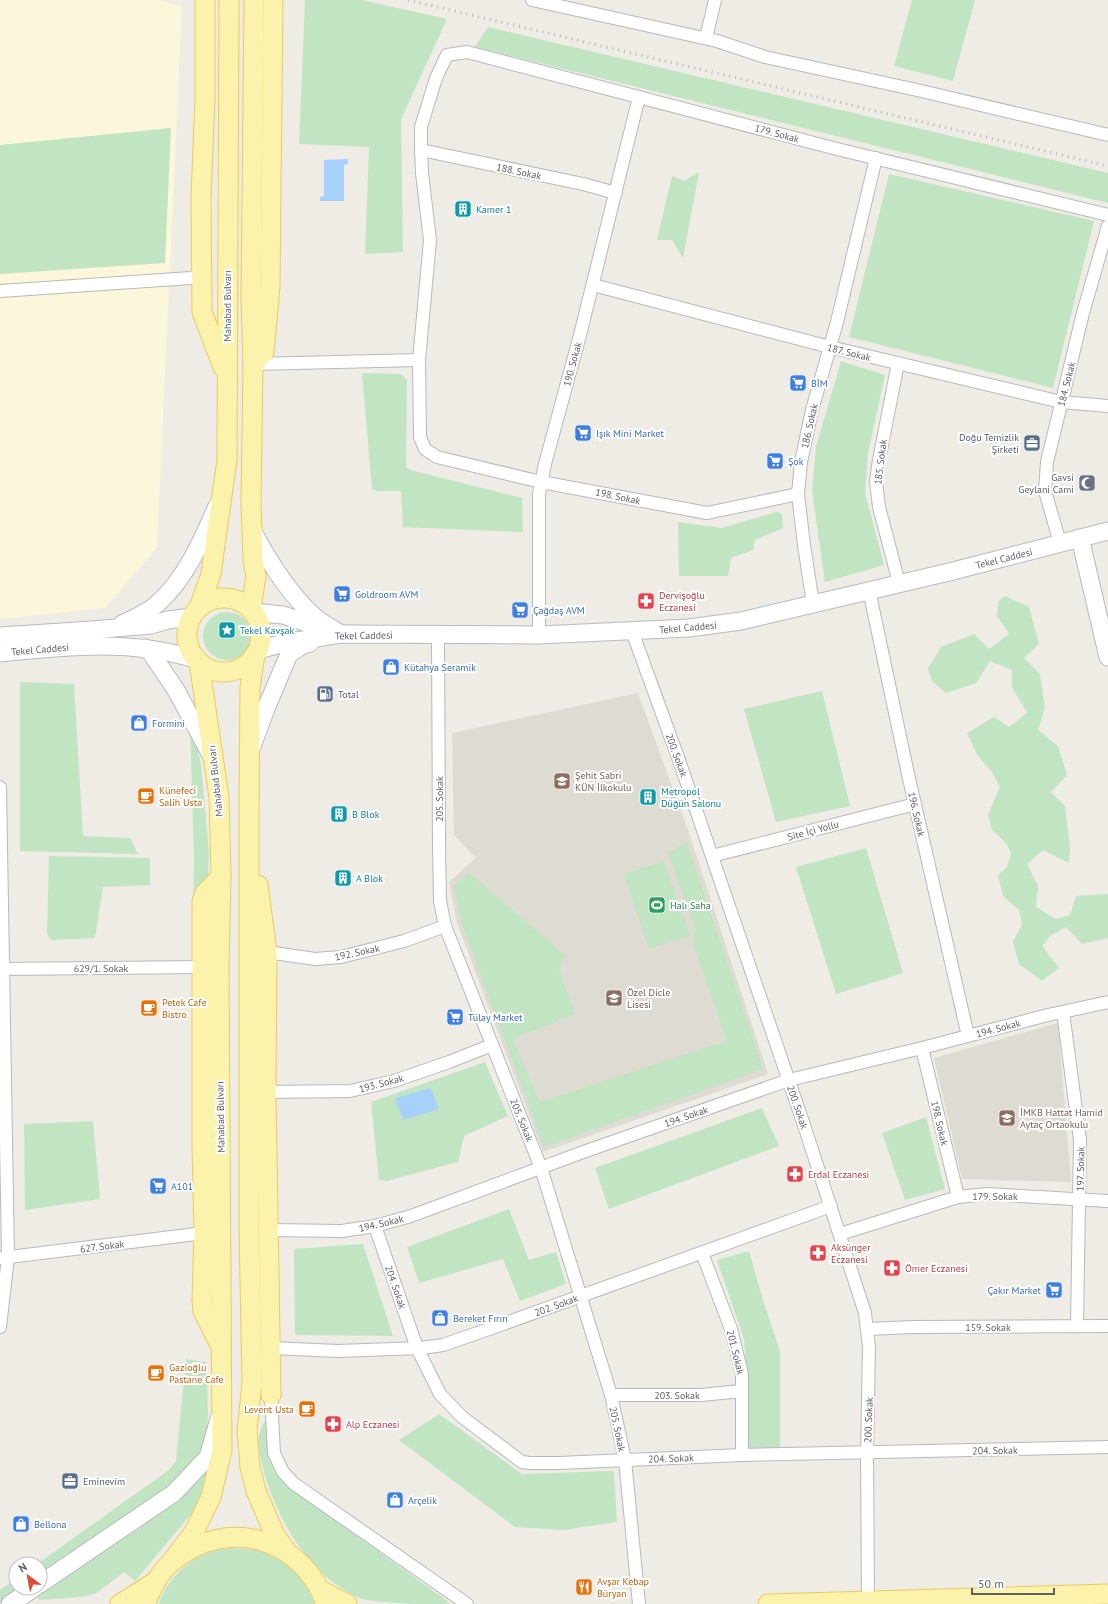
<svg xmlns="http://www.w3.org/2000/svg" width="1108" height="1604" font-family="'PT Sans',sans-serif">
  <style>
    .commercial { fill: #fcf6da }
    .education { fill: #dddbd2 }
    .green { fill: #c1e4c3 }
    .water { fill: #a7d1fb }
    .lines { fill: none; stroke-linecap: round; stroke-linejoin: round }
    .street-casing { stroke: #b6b9bd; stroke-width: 14 }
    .secondary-casing { stroke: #b7babf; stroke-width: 19 }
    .primary-casing { stroke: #eacb60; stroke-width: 21 }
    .street { stroke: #fff; stroke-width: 12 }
    .secondary { stroke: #fff; stroke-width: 17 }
    .primary { stroke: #fbf2ab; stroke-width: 19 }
    .rail { stroke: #b4b5b5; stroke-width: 3; stroke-dasharray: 1 5; stroke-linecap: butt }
    .labels { text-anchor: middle; stroke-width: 4; stroke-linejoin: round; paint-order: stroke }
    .street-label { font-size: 10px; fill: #5c5f64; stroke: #fff }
    .culture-label { font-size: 10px; fill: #0d838f; stroke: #fff; text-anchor: start }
    .shop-label { font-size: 10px; fill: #366cbe; stroke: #fff; text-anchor: start }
    .service-label { font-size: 10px; fill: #4e5e75; stroke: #fff; text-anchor: start }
    .worship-label { font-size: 10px; fill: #5b616d; stroke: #fff; text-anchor: end }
    .health-label { font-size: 10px; fill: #be3a42; stroke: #fff; text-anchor: start }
    .education-label { font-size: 10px; fill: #785e54; stroke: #fff; text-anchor: start }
    .food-label { font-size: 10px; fill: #c56008; stroke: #fff; text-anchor: start }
    .leisure-label { font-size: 10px; fill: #27864d; stroke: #fff; text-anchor: start }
  </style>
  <rect width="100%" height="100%" fill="#eeece4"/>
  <polygon class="commercial" points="0,0 159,0 182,6 157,548 105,608 0,619"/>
  <g class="education">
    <polygon points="638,693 688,830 768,1074 543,1152 457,923 449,882 476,858 454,835 452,733"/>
    <polygon points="1058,1023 1071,1182 962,1179 934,1058"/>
  </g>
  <g class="green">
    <polygon points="305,0 361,0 447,19 401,119 403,252 365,254 369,147 299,144"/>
    <polygon points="912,0 975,0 953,81 894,66"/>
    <polygon points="488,27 1108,173 1108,203 475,47"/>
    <polygon points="171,128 165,263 0,274 0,145"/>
    <polygon points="699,172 683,258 672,240 657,240 672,176 684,181"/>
    <polygon points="889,174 1094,221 1053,388 849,337"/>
    <polygon points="841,361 885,375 868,453 865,493 884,565 825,582 812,491 816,447"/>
    <polygon points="362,373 401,374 407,380 406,467 410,470 522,498 523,532 403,527 401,491 377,491 372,489"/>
    <polygon points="777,512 782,514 783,528 755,540 753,550 731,558 728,576 679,576 678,522 721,528"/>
    <polygon points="1005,596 1029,607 1039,644 1024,658 1040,674 1045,708 1038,730 1058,746 1067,775 1051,792 1065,806 1070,847 1069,863 1043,850 1027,864 1038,886 1036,907 1056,919 1070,915 1076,896 1108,894 1108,938 1082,944 1066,927 1050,936 1042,946 1059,968 1042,981 1019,964 1013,942 1022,924 1019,910 1003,896 998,875 1007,867 1011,853 1006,843 992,830 988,815 1000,787 992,772 978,756 967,733 994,717 1009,727 1027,713 1012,687 1012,670 990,661 976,683 946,693 932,681 928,668 941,647 974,634 989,649 1009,634 997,616 998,602"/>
    <circle cx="227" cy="636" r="24"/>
    <polygon points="20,682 74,684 83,836 130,838 138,854 20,851"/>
    <polygon points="822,691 850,806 776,822 744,709"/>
    <polygon points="190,724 195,735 201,765 209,853 208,877 193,904 194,859"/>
    <polygon points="687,842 763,1069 544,1147 462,924 454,885 469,873 565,955 559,968 575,1014 513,1039 539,1102 727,1041 693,943 695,928 668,853"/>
    <polygon points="866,848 903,973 836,994 796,867"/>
    <polygon points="49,856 150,858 150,885 103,887 95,938 51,940 47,934"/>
    <polygon points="663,861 691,936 649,948 624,875"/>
    <polygon points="485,1062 508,1116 464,1136 458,1162 387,1181 379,1180 371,1102"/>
    <polygon points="762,1108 779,1146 609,1209 595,1168"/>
    <polygon points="926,1117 945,1189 905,1200 882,1133"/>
    <polygon points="93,1121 100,1199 25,1210 24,1124"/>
    <polygon points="509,1209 529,1260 556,1252 566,1284 520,1301 503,1259 419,1283 407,1247"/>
    <polygon points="363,1244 393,1336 295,1335 294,1249"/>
    <polygon points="749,1251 762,1297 780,1351 780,1448 749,1448 748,1391 744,1339 717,1260"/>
    <path d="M186,1359l20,3c1,25 5,62 -3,85 -3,12 -12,21 -20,31l-143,99v-13h-3l132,-94 7,-9z"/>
    <polygon points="439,1414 522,1474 614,1471 617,1522 563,1530 515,1527 399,1440"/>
    <path d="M265,1420l4,40 8,16 12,11 161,116 -6,1c-26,0 -61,0 -85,-6 -48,-23 -77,-70 -93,-119 -3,-12 -9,-30 -7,-42 0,-5 4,-12 6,-17z"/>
    <polygon points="215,1455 207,1484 192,1513 135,1581 124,1572 95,1594 80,1597 39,1600 36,1595"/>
    <path d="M230,1548l28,2 26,12 21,21 10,21h-156c5,-19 24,-40 43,-49 8,-4 19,-5 28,-7z"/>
    <polygon points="16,1579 16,1588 24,1588 0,1604 0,1590"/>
  </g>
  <g class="water">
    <polygon points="348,159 348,164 344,165 344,201 320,201 320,197 324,196 324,160"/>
    <polygon points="431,1088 439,1109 403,1120 395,1098"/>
  </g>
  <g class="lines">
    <defs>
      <g id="street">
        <polyline points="532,0 717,41 765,57 917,90 1108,135"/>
        <polyline points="706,38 715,0"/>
        <polyline points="421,150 583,184 616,193"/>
        <polyline points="593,285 830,347 1061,402 1108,406"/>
        <polyline points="0,291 191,278 202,276"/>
        <polyline points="898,363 879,460 876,481 879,507 899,583"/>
        <polyline points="253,364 419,360"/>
        <polyline points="798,494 707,513 541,482 437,457 425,449 420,437 419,360 430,240 422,173 421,150 421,127 436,78 447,55 467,52 833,148 1108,215"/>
        <polyline points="1060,543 1045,491 1047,462 1083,313 1108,226"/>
        <polyline points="869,590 908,774 968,1036"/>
        <polyline points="813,604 804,545 798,494 801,462 812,410 837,322 876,158"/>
        <polyline points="632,631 680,763 804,1125 865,1313 869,1347 867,1453 868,1600"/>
        <polyline points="438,635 439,846 440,901 445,926 541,1168 611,1395 625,1460 639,1604"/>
        <polyline points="539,635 539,494 545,464 580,335 639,97"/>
        <polyline points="0,787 8,1257 0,1327"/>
        <polyline points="712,856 915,804"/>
        <polyline points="267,952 315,959 341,957 404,941 445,926"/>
        <polyline points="0,969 202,967"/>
        <polyline points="1063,1012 1080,1140 1077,1326"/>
        <polyline points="922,1048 958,1197"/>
        <polyline points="266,1092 350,1091 394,1081 449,1062 492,1045"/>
        <polyline points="375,1226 417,1348 440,1394 462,1417 522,1462 530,1463 559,1463 742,1455 1108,1447"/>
        <polyline points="268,1230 342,1231 375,1226 411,1216 586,1151 789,1080 922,1048 1048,1015 1108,1002"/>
        <polyline points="840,1234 958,1197 987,1194 1108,1201"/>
        <polyline points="702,1253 731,1329 742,1374 742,1455"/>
        <polyline points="1,1258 204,1233"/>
        <polyline points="868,1329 913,1327 1108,1326"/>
        <polyline points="271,1348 338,1351 421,1348 443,1345 492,1328 831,1206"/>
        <polyline points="271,1395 274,1453 283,1472 293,1483 467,1604"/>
        <polyline points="611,1395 701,1395 742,1391"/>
      </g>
      <g id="secondary">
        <path d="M252,530c16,30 38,66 65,89 7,5 16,10 24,15"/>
        <polyline points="1080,538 1108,657"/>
        <polyline points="253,612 283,615 325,629"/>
        <path d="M122,624c13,-6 25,-11 35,-20 28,-24 46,-65 60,-98"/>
        <polyline points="0,636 92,630 151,625 168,620 192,617"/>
        <polyline points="145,648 151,653 176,690 211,755"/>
        <polyline points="258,650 284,643 341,634 539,635 689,628 741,621 949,572 1108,531"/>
        <path d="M0,653c66,-7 133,-14 198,7"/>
        <polyline points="251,749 267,706 289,654 303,645 310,643"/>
        <polyline points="40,1584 174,1493 208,1457 219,1419"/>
        <polyline points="10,1604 34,1588"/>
      </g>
      <g id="primary">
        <polyline points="205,0 205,97 201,198 202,312 223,367"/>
        <polyline points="258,359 264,352 270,287 273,0"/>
        <circle cx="224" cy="635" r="37"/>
        <polyline points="199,608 211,574 227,460 229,0"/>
        <polyline points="251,609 256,576 253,561 251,502 253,364 251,298 254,0"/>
        <polyline points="255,654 250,688 249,809 249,1229 252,1382 247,1431 250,1467 256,1491 275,1535 287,1552"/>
        <polyline points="258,885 267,952 266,1092 271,1395"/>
        <polyline points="220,1345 203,1311 202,1301 204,1233 202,1146 202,901 205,893 221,876"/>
        <polyline points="172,1561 194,1532 211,1497 222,1450 219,968 221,876 219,797 199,662"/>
        <polyline points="322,1591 347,1604"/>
        <polyline points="120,1604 155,1582"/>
        <path d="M145,1604c7,-16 14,-32 28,-43 54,-45 130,-23 153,43"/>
        <polyline points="768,1604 1108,1594"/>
      </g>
    </defs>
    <use href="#street" class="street-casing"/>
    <use href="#secondary" class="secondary-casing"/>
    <use href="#primary" class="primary-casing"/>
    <use href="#street" class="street"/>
    <use href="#secondary" class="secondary"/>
    <use href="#primary" class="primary"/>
    <polyline class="rail" points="408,0 1108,166"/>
  </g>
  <defs>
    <symbol id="building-square" viewBox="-11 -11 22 22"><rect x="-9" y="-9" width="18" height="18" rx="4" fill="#0f9aa8" stroke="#fff"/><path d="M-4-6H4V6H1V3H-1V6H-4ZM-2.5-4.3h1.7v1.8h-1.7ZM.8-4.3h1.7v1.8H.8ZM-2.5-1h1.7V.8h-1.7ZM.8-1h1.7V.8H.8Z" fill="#fff"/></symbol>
    <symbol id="supermarket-square" viewBox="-11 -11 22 22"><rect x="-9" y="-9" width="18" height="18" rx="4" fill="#3f7fe0" stroke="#fff"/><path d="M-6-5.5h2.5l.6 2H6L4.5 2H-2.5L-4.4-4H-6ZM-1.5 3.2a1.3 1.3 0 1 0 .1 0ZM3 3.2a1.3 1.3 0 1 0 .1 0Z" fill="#fff"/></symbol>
    <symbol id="office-square" viewBox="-11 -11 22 22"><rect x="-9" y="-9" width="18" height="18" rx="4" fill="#5c6f8a" stroke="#fff"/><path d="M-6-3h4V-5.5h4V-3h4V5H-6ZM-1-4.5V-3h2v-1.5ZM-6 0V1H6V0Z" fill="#fff"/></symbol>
    <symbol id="mosque-square" viewBox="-11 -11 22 22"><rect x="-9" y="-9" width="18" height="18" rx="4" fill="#6b7280" stroke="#fff"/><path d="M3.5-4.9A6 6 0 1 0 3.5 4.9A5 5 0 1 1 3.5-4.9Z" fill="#fff"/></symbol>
    <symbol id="pharmacy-square" viewBox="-11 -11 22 22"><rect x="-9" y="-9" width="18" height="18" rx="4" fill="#e0444e" stroke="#fff"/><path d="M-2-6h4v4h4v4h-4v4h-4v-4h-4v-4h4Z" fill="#fff"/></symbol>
    <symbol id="sight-square" viewBox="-11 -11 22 22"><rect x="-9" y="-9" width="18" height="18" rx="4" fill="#0f9aa8" stroke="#fff"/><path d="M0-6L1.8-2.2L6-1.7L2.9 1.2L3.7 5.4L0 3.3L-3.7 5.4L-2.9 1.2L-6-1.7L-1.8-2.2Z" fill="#fff"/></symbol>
    <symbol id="shop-square" viewBox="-11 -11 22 22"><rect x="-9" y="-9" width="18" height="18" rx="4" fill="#3f7fe0" stroke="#fff"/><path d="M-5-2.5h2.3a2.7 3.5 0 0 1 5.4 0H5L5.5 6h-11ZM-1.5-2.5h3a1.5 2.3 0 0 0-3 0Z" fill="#fff"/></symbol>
    <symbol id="fuel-square" viewBox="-11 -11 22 22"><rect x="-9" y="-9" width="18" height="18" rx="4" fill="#5c6f8a" stroke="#fff"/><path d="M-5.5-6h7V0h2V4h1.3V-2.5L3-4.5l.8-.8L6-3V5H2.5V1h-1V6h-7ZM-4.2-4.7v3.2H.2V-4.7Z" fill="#fff"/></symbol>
    <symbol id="school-square" viewBox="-11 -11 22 22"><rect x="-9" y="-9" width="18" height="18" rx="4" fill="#8d6e63" stroke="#fff"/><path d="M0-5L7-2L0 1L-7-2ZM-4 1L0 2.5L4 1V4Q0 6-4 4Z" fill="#fff"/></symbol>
    <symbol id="cafe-square" viewBox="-11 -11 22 22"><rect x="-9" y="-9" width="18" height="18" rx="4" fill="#e8710a" stroke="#fff"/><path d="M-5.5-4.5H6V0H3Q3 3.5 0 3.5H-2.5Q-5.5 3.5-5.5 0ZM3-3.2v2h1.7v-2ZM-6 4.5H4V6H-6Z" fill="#fff"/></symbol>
    <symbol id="stadium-square" viewBox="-11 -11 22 22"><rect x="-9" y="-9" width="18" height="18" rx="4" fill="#2e9e5b" stroke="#fff"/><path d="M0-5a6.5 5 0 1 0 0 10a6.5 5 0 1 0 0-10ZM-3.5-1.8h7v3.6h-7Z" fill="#fff"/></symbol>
    <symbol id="restaurant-square" viewBox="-11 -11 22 22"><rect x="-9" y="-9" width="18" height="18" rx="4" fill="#e8710a" stroke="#fff"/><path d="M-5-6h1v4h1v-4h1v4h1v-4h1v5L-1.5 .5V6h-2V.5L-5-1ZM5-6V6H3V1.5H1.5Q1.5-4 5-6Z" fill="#fff"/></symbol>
  </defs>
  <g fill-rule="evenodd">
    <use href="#building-square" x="453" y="199" width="20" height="20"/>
    <use href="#supermarket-square" x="788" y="373" width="20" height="20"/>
    <use href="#supermarket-square" x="573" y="423" width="20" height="20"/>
    <use href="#office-square" x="1022" y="433" width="20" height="20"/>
    <use href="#supermarket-square" x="765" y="451" width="20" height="20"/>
    <use href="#mosque-square" x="1077" y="473" width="20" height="20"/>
    <use href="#supermarket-square" x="332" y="584" width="20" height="20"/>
    <use href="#pharmacy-square" x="636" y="591" width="20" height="20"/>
    <use href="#supermarket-square" x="510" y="600" width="20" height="20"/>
    <use href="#sight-square" x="217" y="620" width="20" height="20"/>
    <use href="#shop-square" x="381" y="657" width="20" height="20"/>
    <use href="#fuel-square" x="315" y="684" width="20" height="20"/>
    <use href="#shop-square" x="129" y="713" width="20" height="20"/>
    <use href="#school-square" x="552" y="771" width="20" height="20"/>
    <use href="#cafe-square" x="136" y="786" width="20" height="20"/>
    <use href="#building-square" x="638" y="787" width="20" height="20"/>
    <use href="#building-square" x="329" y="804" width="20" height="20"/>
    <use href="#building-square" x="333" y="868" width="20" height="20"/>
    <use href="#stadium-square" x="647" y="895" width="20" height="20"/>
    <use href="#school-square" x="604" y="988" width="20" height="20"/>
    <use href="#cafe-square" x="139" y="998" width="20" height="20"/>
    <use href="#supermarket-square" x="445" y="1007" width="20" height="20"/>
    <use href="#school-square" x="997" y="1108" width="20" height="20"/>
    <use href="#pharmacy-square" x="785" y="1164" width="20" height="20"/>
    <use href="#supermarket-square" x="148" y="1176" width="20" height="20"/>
    <use href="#pharmacy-square" x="808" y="1243" width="20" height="20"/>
    <use href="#pharmacy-square" x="882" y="1258" width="20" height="20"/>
    <use href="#supermarket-square" x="1044" y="1280" width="20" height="20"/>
    <use href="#shop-square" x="430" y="1308" width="20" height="20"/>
    <use href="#cafe-square" x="146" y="1363" width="20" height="20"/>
    <use href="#cafe-square" x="297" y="1399" width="20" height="20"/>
    <use href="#pharmacy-square" x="323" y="1414" width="20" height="20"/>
    <use href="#office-square" x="60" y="1471" width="20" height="20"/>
    <use href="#shop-square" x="385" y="1490" width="20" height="20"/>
    <use href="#shop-square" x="11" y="1514" width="20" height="20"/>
    <use href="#restaurant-square" x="574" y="1577" width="20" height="20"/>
  </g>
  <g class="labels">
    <g class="street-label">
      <text transform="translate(777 133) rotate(15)" y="4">179. Sokak</text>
      <text transform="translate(519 171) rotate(12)" y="4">188. Sokak</text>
      <text transform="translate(227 306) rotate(-90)" y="4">Mahabad Bulvarı</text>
      <text transform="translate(849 352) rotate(14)" y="4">187. Sokak</text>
      <text transform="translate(572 364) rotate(-75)" y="4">190. Sokak</text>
      <text transform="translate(1066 384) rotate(-76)" y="4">184. Sokak</text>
      <text transform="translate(809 426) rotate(-77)" y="4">186. Sokak</text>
      <text transform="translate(880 462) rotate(-83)" y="4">185. Sokak</text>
      <text transform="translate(618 496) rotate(12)" y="4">198. Sokak</text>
      <text transform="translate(1004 558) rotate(-14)" y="4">Tekel Caddesi</text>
      <text transform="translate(688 627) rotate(-5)" y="4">Tekel Caddesi</text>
      <text transform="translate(364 635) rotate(-1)" y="4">Tekel Caddesi</text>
      <text transform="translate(40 649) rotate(-5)" y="4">Tekel Caddesi</text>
      <text transform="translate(677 755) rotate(70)" y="4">200. Sokak</text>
      <text transform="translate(215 781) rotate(-96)" y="4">Mahabad Bulvarı</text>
      <text transform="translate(439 799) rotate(-90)" y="4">205. Sokak</text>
      <text transform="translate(917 814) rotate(77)" y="4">196. Sokak</text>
      <text transform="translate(813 830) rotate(-15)" y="4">Site İçi Yollu</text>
      <text transform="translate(357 952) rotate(-12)" y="4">192. Sokak</text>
      <text x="101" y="972">629/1. Sokak</text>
      <text transform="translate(998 1028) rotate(-15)" y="4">194. Sokak</text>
      <text transform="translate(381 1083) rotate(-15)" y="4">193. Sokak</text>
      <text transform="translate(798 1107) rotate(71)" y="4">200. Sokak</text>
      <text transform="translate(686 1116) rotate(-19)" y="4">194. Sokak</text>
      <text transform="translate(220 1117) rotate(-91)" y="4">Mahabad Bulvarı</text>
      <text transform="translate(522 1120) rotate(68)" y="4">205. Sokak</text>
      <text transform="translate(940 1123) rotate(77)" y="4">198. Sokak</text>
      <text transform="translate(1080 1169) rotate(-89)" y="4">197. Sokak</text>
      <text x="995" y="1200">179. Sokak</text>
      <text transform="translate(381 1223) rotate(-13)" y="4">194. Sokak</text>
      <text transform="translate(102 1246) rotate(-7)" y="4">627. Sokak</text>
      <text transform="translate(396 1287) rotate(71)" y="4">204. Sokak</text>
      <text transform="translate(556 1305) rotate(-20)" y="4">202. Sokak</text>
      <text x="988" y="1331">159. Sokak</text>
      <text transform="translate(736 1352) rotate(76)" y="4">201. Sokak</text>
      <text x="677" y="1399">203. Sokak</text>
      <text transform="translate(868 1420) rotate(-88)" y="4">200. Sokak</text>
      <text transform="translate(618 1429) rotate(78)" y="4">205. Sokak</text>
      <text transform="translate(995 1450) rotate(-1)" y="4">204. Sokak</text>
      <text transform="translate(671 1458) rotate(-2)" y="4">204. Sokak</text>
    </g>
    <g class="culture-label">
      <text x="476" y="213">Kamer 1</text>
      <text x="240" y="634">Tekel Kavşak</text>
      <text x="661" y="795">Metropol<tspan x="661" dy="12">Düğün Salonu</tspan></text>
      <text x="352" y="818">B Blok</text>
      <text x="356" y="882">A Blok</text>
    </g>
    <g class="shop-label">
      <text x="811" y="387">BİM</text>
      <text x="596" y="437">Işık Mini Market</text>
      <text x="788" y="465">Şok</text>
      <text x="355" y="598">Goldroom AVM</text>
      <text x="533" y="614">Çağdaş AVM</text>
      <text x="404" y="671">Kütahya Seramik</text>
      <text x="152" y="727">Formini</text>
      <text x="468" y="1021">Tülay Market</text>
      <text x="171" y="1190">A101</text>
      <text x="1041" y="1294" text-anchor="end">Çakır Market</text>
      <text x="453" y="1322">Bereket Fırın</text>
      <text x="408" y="1504">Arçelik</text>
      <text x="34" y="1528">Bellona</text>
    </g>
    <g class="service-label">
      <text x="1019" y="441" text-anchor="end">Doğu Temizlik<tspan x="1019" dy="12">Şirketi</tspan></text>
      <text x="338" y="698">Total</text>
      <text x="83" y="1485">Eminevim</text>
    </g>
    <g class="worship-label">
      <text x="1074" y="481">Gavsi<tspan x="1074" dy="12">Geylani Cami</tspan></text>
    </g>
    <g class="health-label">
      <text x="659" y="599">Dervişoğlu<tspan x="659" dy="12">Eczanesi</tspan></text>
      <text x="808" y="1178">Erdal Eczanesi</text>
      <text x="831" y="1251">Aksünger<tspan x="831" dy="12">Eczanesi</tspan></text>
      <text x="905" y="1272">Ömer Eczanesi</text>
      <text x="346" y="1428">Alp Eczanesi</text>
    </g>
    <g class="education-label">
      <text x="575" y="779">Şehit Sabri<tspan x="575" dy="12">KÜN İlkokulu</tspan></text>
      <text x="627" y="996">Özel Dicle<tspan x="627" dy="12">Lisesi</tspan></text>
      <text x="1020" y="1116">İMKB Hattat Hamid<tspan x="1020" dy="12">Aytaç Ortaokulu</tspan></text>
    </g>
    <g class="food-label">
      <text x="159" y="794">Künefeci<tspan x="159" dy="12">Salih Usta</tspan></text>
      <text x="162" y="1006">Petek Cafe<tspan x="162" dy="12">Bistro</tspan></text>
      <text x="169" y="1371">Gazioğlu<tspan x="169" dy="12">Pastane Cafe</tspan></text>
      <text x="294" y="1413" text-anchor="end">Levent Usta</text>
      <text x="597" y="1585">Avşar Kebap<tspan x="597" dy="12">Büryan</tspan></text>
    </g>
    <g class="leisure-label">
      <text x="670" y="909">Halı Saha</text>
    </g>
  </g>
  <g transform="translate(28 1576) rotate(328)"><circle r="19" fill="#ffffff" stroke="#bebfc1"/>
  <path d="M0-3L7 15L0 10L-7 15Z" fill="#e04e37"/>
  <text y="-6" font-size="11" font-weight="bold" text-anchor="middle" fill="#5c5f64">N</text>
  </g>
  <path d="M972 1588v6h82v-6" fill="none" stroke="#5c5f64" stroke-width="2"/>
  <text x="978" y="1588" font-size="12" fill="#5c5f64" stroke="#ffffff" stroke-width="3" paint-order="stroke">50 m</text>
</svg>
